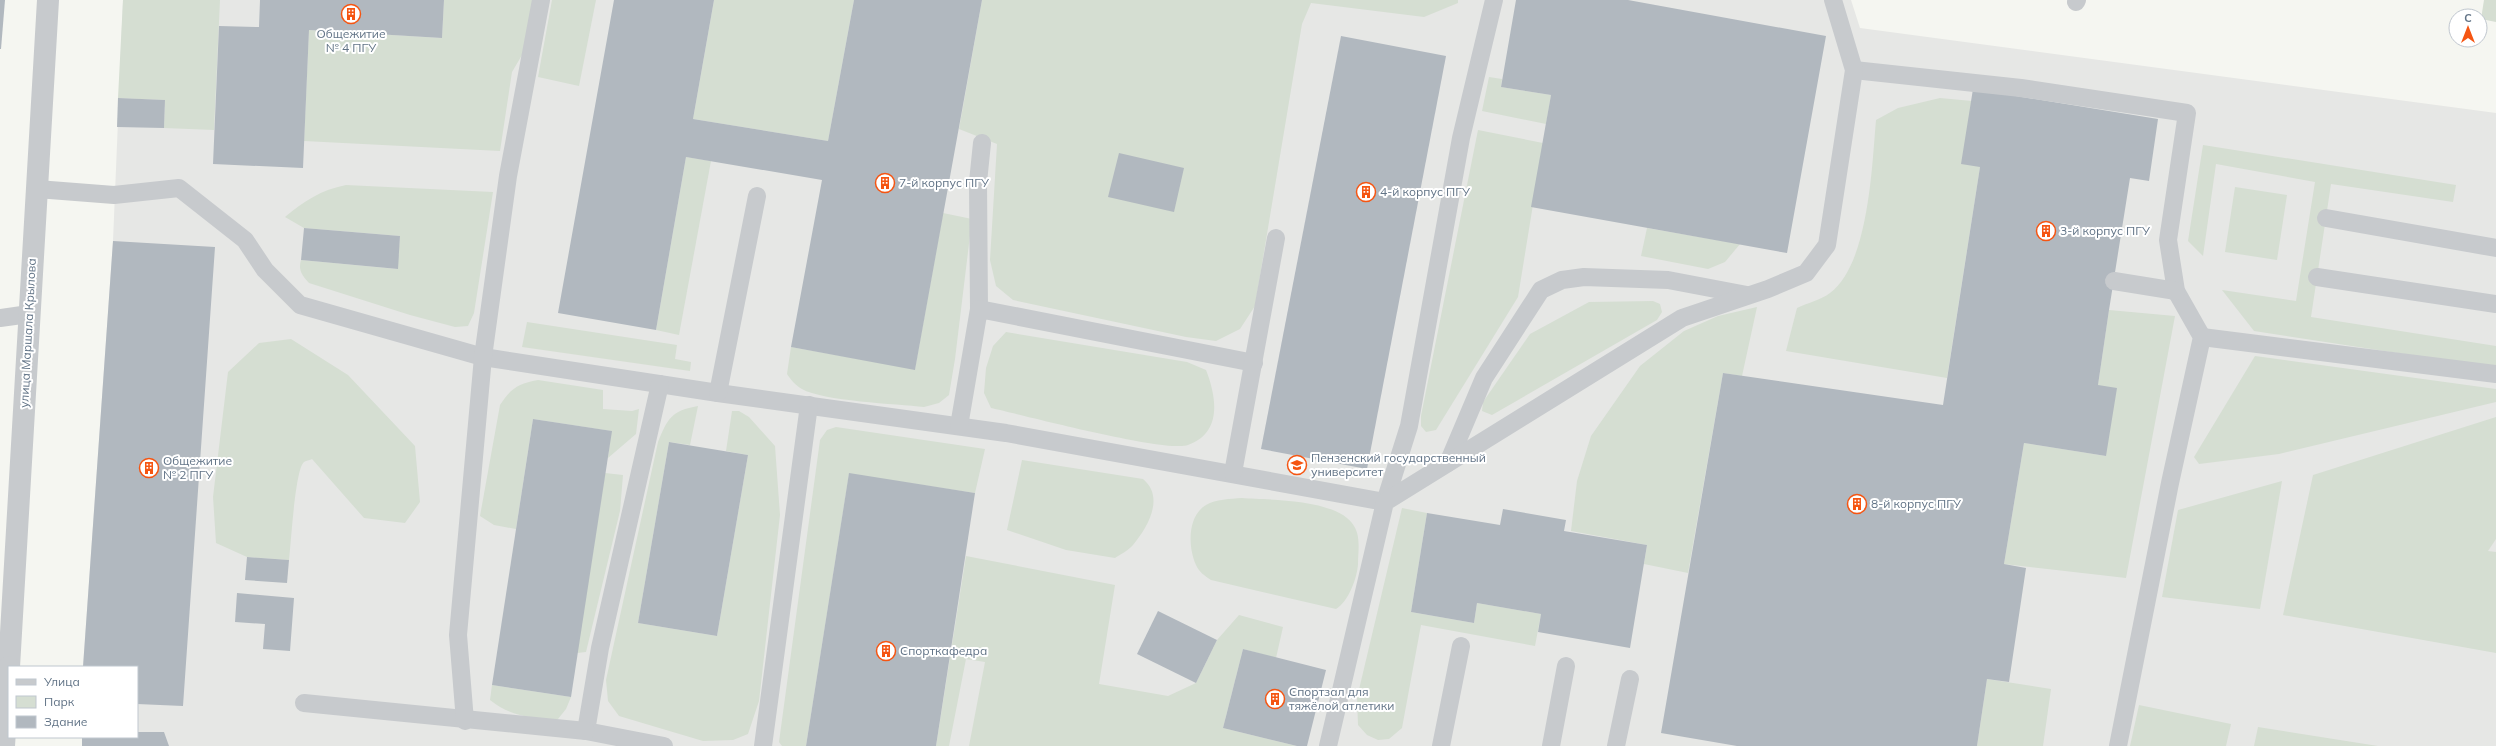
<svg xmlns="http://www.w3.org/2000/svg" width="2496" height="746" font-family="Mulish,sans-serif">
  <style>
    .built { fill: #e6e7e5 }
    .green { fill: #d5ded2 }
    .building { fill: #b1b8bf }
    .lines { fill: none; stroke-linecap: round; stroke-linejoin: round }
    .service { stroke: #c7cacd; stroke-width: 18 }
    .minor { stroke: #c7cacd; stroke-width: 22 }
    .labels { text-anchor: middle; stroke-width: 4; stroke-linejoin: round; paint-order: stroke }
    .poi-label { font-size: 12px; fill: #617386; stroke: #fff; text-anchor: start }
    .street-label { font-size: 12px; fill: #617386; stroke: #fff }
  </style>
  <rect width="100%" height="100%" fill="#f5f6f1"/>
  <polygon class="built" points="123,0 1851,0 1860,28 2496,113 2496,746 82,746 82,737 137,737 137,667 83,667 113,241"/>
  <g class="green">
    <polygon points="123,0 220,0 214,130 164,128 165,100 118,98"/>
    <polygon points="444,0 533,0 525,50 512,72 500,151 304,141 309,30 442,38"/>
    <polygon points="552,0 596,0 579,86 538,77"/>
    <polygon points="714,0 854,0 828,141 693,119"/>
    <polygon points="982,0 1458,0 1458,3 1424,17 1311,3 1302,24 1255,306 1240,329 1216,341 1186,337 1013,300 996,286 990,260 997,144 959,129"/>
    <polygon points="2484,0 2496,0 2496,22 2481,19"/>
    <polygon points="1489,77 1502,79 1501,87 1551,95 1546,124 1482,111"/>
    <path d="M1940,98l32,3 8,66 -33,211 -161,-27 11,-43c10,-5 24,-8 33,-15 39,-29 42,-128 46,-173l22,-12z"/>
    <polygon points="1478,130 1543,143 1518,297 1436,430 1426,432 1421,426 1421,416"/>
    <polygon points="2203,145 2456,185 2453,202 2331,184 2311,317 2496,346 2496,368 2254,331 2222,290 2296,301 2315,182 2216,164 2203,256 2188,241"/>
    <polygon points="686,157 711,161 679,335 656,330"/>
    <path d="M346,185l147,7 -19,121 -6,13 -13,1 -45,-12 -101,-32c-7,-8 -11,-13 -8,-23l96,9 3,-33 -96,-8 -19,-11c19,-16 36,-27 61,-32z"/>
    <polygon points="2235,187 2287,195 2277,260 2225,252"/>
    <path d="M943,213l29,6 -17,140 -6,36 -10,8 -15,4c-27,-3 -102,-6 -122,-18 -7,-4 -11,-9 -15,-15l4,-27 124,22z"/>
    <polygon points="1647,228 1740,244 1725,262 1708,269 1641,256"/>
    <polygon points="1653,301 1660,304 1662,312 1657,320 1492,415 1482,411 1483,402 1530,334 1589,302"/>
    <polygon points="1757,307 1742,376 1723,373 1688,573 1644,564 1647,545 1571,531 1577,481 1591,436 1640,366 1684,331 1718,316"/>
    <polygon points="2109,310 2175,316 2126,578 2004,564 2024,443 2106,456 2098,385"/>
    <polygon points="527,322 677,345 675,359 691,362 690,371 522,347"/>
    <path d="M1006,332l181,30 19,8c11,28 16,63 -18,75 -22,8 -165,-30 -197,-37l-7,-15 2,-25 7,-22z"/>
    <path d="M291,339l57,36 67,71 5,56 -15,21 -41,-5 -52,-59c-2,1 -7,2 -8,3 -9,7 -13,83 -15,98l-42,-3 -31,-14 -3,-46 15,-125 31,-29z"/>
    <polygon points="2255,356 2496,389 2496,402 2279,454 2199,464 2194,457"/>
    <path d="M538,380l65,10v19l29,2 7,-2 -3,25 -28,24 3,-27 -78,-12 -17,110 -22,-4 -14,-9 20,-111c11,-17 18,-21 38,-25z"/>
    <path d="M698,406l-8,39 -21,-3 -31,181 79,13 31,-181 -22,-4 6,-40h7l10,6 26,29 5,69 -21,186 -11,33 -15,6 -30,1 -84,-25 -11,-15 -2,-21 52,-238c10,-24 13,-31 40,-36z"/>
    <polygon points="2496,417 2496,539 2488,551 2496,552 2496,653 2283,615 2313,475"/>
    <polygon points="836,427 985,449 975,493 849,474 806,746 782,746 779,742 820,440 827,430"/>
    <path d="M1022,460l121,19c22,18 5,48 -10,66 -4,5 -12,9 -18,13l-49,-8 -59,-20z"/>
    <polygon points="605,473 623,475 620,511 586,652 577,653"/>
    <polygon points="2282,481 2260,609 2162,597 2178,510"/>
    <path d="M1242,498c28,2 97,1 112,28 7,11 4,26 4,38 -1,15 -10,38 -22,45l-125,-29c-6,-4 -12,-8 -15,-15 -8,-17 -9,-49 10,-60 10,-6 24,-6 36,-7z"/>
    <polygon points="1402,508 1427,513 1411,612 1474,623 1477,603 1541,614 1535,646 1421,625 1402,728 1389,739 1378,740 1367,735 1358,725 1357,698"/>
    <polygon points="966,556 1115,585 1099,684 1168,696 1196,683 1217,640 1239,615 1283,627 1276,658 1243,649 1223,728 1297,746 969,746 985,662 966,659 949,746 936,746"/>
    <polygon points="1987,679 2051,689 2043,746 1977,746"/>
    <path d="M492,685l79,12 -5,12 -8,10c-24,0 -49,-3 -68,-19z"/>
    <polygon points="2139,705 2231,724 2226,746 2130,746"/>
    <polygon points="2258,727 2378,746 2254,746"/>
  </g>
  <g class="building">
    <polygon points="0,0 5,0 1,49 0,49"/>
    <polygon points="260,0 444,0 442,38 309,30 303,168 213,164 219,26 259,27"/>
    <polygon points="614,0 714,0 693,119 828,141 854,0 982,0 915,370 791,347 822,180 686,157 656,330 558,313"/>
    <polygon points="1516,0 1628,0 1826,36 1787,253 1531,207 1551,95 1501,87"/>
    <polygon points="1341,36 1446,56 1367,469 1261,449"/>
    <polygon points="1973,89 2158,119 2149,181 2130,178 2109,310 2098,385 2117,388 2106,456 2024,443 2004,564 2026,568 2009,682 1987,679 1977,746 1737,746 1661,733 1723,373 1943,405 1980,167 1961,164"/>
    <polygon points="118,98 165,100 164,128 117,127"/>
    <polygon points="1119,153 1184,168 1174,212 1108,197"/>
    <polygon points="304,228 400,236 398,269 301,260"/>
    <polygon points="113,241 215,247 183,706 137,704 137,667 83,667"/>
    <polygon points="533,419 612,431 571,697 492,685"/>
    <polygon points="669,442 748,455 717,636 638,623"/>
    <polygon points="849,473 975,493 936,746 806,746"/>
    <polygon points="1503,509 1566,520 1564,531 1647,545 1630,648 1538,632 1541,614 1477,603 1474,623 1411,612 1427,513 1500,525"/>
    <polygon points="247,557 289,560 287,583 245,580"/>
    <polygon points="237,593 294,598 290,651 263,649 265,624 235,622"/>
    <polygon points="1158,611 1217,640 1196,683 1137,654"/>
    <polygon points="1243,649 1326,670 1307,746 1297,746 1223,728"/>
    <polygon points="137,732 164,732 169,746 82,746 82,737 137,737"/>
  </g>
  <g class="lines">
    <g class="service">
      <polyline points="2076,2 2077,0"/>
      <polyline points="1854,70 2021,88 2187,113 2168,240 2176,291 2202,337 2170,483 2118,746"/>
      <polyline points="37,189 114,195 179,188 245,240 265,270 300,305 483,357 718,393 1006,433 1385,502 1409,426 1461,138 1494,0"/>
      <polyline points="2326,218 2496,248"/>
      <polyline points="2317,277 2496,304"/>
      <polyline points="2114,281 2176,291"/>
      <polyline points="979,309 978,182 982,143"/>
      <polyline points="0,318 29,314"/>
      <polyline points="2202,337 2496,374"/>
      <polyline points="660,384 600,648 586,731 664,746"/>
      <polyline points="718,393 757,196"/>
      <polyline points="959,426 979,309 1254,363"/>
      <polyline points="1448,463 1484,378 1541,290 1562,280 1584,277 1668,280 1747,295"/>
      <polyline points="1233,473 1276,238"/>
      <polyline points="304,703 586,731"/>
      <polyline points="465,721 458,635 483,357 508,176 541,0"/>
      <polyline points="763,746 809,405"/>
      <polyline points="1328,746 1385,502 1682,318 1768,289 1806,273 1827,245 1854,70 1833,0"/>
      <polyline points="1441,746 1461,646"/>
      <polyline points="1551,746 1566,666"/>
      <polyline points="1616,746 1630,679"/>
    </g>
    <g class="minor">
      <polyline points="9,667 48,0"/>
      <polyline points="4,746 9,667"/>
    </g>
  </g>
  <defs>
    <symbol id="building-ring" viewBox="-11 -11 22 22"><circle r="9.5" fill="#fff" stroke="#f55512" stroke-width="1.5"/><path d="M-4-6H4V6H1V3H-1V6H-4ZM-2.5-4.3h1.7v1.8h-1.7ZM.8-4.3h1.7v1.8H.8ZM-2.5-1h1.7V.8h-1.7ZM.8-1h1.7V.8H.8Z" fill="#f55512"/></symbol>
    <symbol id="university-ring" viewBox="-11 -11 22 22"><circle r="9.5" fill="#fff" stroke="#f55512" stroke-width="1.5"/><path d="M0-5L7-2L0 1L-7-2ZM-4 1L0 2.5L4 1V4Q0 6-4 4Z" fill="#f55512"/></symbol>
  </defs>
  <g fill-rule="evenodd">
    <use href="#building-ring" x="340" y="3" width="22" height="22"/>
    <use href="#building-ring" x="874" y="172" width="22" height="22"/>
    <use href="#building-ring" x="1355" y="181" width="22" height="22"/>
    <use href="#building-ring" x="2035" y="220" width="22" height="22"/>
    <use href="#university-ring" x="1286" y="454" width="22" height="22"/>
    <use href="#building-ring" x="138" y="457" width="22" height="22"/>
    <use href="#building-ring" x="1846" y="493" width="22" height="22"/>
    <use href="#building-ring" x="875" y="640" width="22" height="22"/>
    <use href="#building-ring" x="1264" y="688" width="22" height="22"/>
  </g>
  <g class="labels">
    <g class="poi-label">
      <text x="351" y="38" text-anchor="middle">Общежитие<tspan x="351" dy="14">№ 4 ПГУ</tspan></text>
      <text x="899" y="187">7-й корпус ПГУ</text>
      <text x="1380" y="196">4-й корпус ПГУ</text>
      <text x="2060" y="235">3-й корпус ПГУ</text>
      <text x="1311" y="462">Пензенский государственный<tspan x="1311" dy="14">университет</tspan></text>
      <text x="163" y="465">Общежитие<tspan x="163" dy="14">№ 2 ПГУ</tspan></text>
      <text x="1871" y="508">8-й корпус ПГУ</text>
      <text x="900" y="655">Спорткафедра</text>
      <text x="1289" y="696">Спортзал для<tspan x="1289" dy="14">тяжёлой атлетики</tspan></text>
    </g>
    <g class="street-label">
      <text transform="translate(28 333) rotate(-87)" y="4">улица Маршала Крылова</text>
    </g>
  </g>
  <rect x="8" y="666" width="130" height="72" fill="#ffffff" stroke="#c0c7cf"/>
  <rect x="16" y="679" width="20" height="6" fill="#c7cacd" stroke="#c0c7cf"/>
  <text x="44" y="686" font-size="12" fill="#617386">Улица</text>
  <rect x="16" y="696" width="20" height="12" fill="#d5ded2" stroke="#c0c7cf"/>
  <text x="44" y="706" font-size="12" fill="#617386">Парк</text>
  <rect x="16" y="716" width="20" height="12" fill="#b1b8bf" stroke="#c0c7cf"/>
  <text x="44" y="726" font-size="12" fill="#617386">Здание</text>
  <g transform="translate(2468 28)"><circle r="19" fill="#ffffff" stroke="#c0c7cf"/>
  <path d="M0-3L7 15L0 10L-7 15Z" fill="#f55512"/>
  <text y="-6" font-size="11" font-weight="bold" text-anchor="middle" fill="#617386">С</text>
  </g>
</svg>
